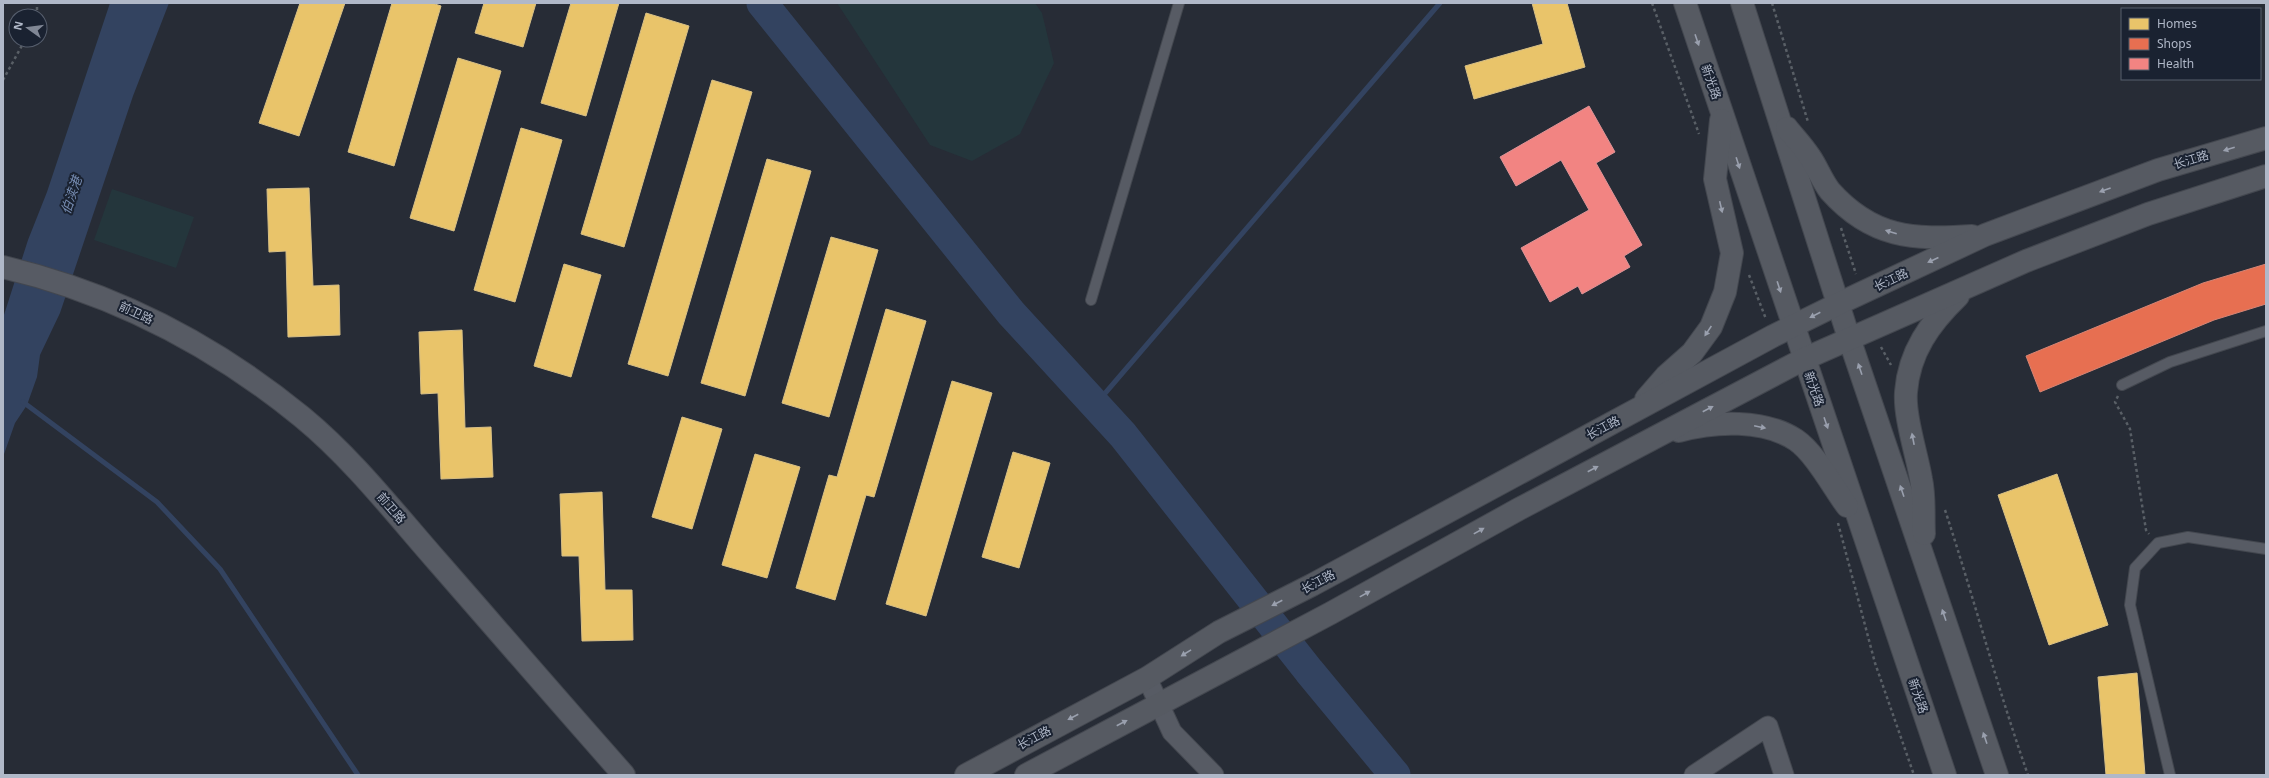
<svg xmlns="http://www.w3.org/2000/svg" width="2269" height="778" font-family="'Noto Sans','Noto Sans SC',sans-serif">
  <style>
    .green { fill: #24363c }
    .water { fill: #334360 }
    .homes { fill: #e9c46a; stroke: #d8c086 }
    .shops { fill: #e76f51; stroke: #d68575 }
    .health { fill: #f28482; stroke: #de9497 }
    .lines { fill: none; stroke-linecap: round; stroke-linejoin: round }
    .stream { stroke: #334360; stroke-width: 5 }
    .river { stroke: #334360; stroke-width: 31 }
    .service-casing { stroke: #43474f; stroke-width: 12 }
    .minor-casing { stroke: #43474f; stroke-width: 21 }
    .tertiary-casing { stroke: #43474f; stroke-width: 24 }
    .secondary-casing { stroke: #43474f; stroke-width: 24 }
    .path { stroke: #595f66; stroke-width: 2.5; stroke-dasharray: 3 3; stroke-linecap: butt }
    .service { stroke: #575b64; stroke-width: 10 }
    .minor { stroke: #575b64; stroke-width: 19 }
    .tertiary { stroke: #575b64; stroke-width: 22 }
    .secondary { stroke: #565a62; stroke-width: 22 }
    .oneway { fill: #9aa0ae }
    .labels { text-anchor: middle; stroke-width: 4; stroke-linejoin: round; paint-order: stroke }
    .street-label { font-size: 12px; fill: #b0b8c8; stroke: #1a2231 }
    .water-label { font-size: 13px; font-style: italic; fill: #768cb2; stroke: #1a2231 }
  </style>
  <rect width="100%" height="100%" fill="#272c36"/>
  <g class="green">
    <polygon points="837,3 1035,3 1042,13 1054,63 1020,134 972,161 930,145"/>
    <polygon points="112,189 194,217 176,268 94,240"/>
  </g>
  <polygon class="water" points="110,3 169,3 133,96 60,313 40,355 37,377 27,405 15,423 3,457 3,318 28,240 47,192"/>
  <g class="homes">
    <polygon points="300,3 345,3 299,136 259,123"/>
    <polygon points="392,3 432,3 441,6 394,166 348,152"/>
    <polygon points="484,3 536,3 523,47 475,33"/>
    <polygon points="571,3 619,3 586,116 541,103"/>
    <polygon points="1532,3 1567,3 1585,67 1474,99 1465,66 1543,44"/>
    <polygon points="646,13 689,26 624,247 581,234"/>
    <polygon points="458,58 501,71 454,231 410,218"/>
    <polygon points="712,80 752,92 668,376 628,364"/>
    <polygon points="521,128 562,140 515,302 474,290"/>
    <polygon points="767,159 811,171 745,396 701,383"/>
    <polygon points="309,188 313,286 339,285 340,335 288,337 286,251 269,252 267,189"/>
    <polygon points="831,237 878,250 829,417 782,403"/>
    <polygon points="564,264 601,275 571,377 534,366"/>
    <polygon points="886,309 926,321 874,497 866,495 835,600 796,588 829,475 837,477"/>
    <polygon points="462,330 465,428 491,427 493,477 441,479 438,393 421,394 419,332"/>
    <polygon points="952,381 992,393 926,616 886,604"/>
    <polygon points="682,417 722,429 692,529 652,517"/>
    <polygon points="1013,452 1050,463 1019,568 982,557"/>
    <polygon points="755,454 800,467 767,578 722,565"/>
    <polygon points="2057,474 2108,625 2049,645 1998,495"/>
    <polygon points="602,492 605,590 632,590 633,640 582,641 579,556 562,556 560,494"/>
    <polygon points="2137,673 2145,775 2106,775 2098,677"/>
  </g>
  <polygon class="shops" points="2266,264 2266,304 2214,320 2040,392 2026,356 2203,283"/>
  <polygon class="health" points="1589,106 1615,152 1596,163 1642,245 1624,256 1630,267 1582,294 1578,286 1550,302 1521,248 1589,210 1561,160 1516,186 1500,157"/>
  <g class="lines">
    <g class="stream">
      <polyline points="23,402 157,502 220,569 358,775"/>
      <polyline points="1095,405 1440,3"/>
    </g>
    <polyline class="river" points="762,3 1011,313 1123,435 1309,671 1395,775"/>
    <defs>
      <g id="service">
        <polyline points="1091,300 1179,3"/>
        <polyline points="2122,385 2170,362 2266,331"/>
        <polyline points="2170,775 2130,605 2135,568 2158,543 2188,537 2266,549"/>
      </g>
      <g id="minor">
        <polyline points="1147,678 1172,732 1214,775"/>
        <polyline points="1694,775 1768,726 1784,775"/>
      </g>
      <path id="tertiary" d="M3,267c110,26 211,78 299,150 51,42 92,95 135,144 62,71 124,143 187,214"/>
      <g id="secondary">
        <polyline points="1685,3 1945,775"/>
        <polyline points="1742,3 1849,338 1997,775"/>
        <path d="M1787,128c7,9 16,18 23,29 7,10 12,24 20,34 42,47 83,49 142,45"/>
        <polyline points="1646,399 1666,376 1692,353 1711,327 1725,292 1732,253 1715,179 1721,120"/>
        <path d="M1679,431c36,-10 85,-12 117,9 19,13 37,47 51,66"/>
        <path d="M1924,534c-1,-18 1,-37 -3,-55 -4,-24 -17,-63 -15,-87 3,-40 24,-69 52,-96"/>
        <polyline points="966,775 1147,678 1219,632 1312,585 1773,336 1838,304 1985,235 2158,170 2266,138"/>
        <polyline points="1026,775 1331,613 1519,509 1804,359 2026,261 2148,214 2266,176"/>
      </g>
    </defs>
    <use href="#service" class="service-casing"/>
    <use href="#minor" class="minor-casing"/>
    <use href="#tertiary" class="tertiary-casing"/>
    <use href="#secondary" class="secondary-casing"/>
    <g class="path">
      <polyline points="1652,3 1699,134"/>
      <polyline points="1772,3 1808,122"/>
      <polyline points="37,16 37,3"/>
      <polyline points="3,80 25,40"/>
      <polyline points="1841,228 1856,274"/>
      <polyline points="1749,275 1766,319"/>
      <polyline points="1881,347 1891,365"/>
      <polyline points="2118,396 2115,402 2130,429 2146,530 2149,534"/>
      <path d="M1945,510c29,88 52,177 83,265"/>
      <polyline points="1838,523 1875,663 1914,775"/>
    </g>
    <use href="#service" class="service"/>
    <use href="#minor" class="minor"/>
    <use href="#tertiary" class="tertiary"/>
    <use href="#secondary" class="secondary"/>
  </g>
  <defs><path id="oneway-solid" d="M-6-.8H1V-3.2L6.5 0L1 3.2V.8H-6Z"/></defs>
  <g class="oneway">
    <use href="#oneway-solid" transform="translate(1697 40) rotate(71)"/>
    <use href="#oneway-solid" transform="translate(2229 149) rotate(163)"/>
    <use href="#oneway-solid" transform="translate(1738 163) rotate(72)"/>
    <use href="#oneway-solid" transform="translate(2105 190) rotate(160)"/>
    <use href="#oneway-solid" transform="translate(1721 207) rotate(77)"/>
    <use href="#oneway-solid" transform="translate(1891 232) rotate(-163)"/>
    <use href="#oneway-solid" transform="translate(1933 260) rotate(155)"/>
    <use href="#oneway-solid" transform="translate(1779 287) rotate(72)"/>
    <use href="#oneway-solid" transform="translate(1815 315) rotate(153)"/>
    <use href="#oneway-solid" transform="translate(1708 331) rotate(124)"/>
    <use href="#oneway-solid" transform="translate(1860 369) rotate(-109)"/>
    <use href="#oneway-solid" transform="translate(1708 409) rotate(-28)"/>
    <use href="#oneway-solid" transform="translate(1826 423) rotate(71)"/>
    <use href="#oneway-solid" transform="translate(1760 427) rotate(12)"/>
    <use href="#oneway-solid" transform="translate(1913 439) rotate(-101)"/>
    <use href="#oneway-solid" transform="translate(1593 469) rotate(-28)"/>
    <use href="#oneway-solid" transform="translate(1902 491) rotate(-109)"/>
    <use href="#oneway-solid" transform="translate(1479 531) rotate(-29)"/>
    <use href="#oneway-solid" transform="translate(1365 594) rotate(-29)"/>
    <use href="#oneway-solid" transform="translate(1277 603) rotate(153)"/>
    <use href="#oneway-solid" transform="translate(1944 615) rotate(-109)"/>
    <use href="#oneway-solid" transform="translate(1186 653) rotate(148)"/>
    <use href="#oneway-solid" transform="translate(1073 717) rotate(152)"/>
    <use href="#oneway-solid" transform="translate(1122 723) rotate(-28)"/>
    <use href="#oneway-solid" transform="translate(1985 738) rotate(-109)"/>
  </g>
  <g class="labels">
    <g class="street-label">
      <text transform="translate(1711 82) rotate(71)" y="4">新光路</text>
      <text transform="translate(2191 160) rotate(-17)" y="4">长江路</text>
      <text transform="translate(1891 280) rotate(-25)" y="4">长江路</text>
      <text transform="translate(136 313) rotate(25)" y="4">前卫路</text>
      <text transform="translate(1814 389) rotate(71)" y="4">新光路</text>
      <text transform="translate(1603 428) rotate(-28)" y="4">长江路</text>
      <text transform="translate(391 508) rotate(49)" y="4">前卫路</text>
      <text transform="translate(1318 582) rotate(-28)" y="4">长江路</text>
      <text transform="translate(1918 696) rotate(71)" y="4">新光路</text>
      <text transform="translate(1034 738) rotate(-28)" y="4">长江路</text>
    </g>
    <g class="water-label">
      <text transform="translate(71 195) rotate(-71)" y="5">伯渎港</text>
    </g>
  </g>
  <rect width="2269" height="778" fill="none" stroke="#b0b8c8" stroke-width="8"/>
  <rect x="2121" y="8" width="140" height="72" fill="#1a2231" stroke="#565e6d"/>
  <rect x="2129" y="18" width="20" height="12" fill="#e9c46a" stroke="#565e6d"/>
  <text x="2157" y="28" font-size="12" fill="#b0b8c8">Homes</text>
  <rect x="2129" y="38" width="20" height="12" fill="#e76f51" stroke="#565e6d"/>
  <text x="2157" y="48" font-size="12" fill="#b0b8c8">Shops</text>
  <rect x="2129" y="58" width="20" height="12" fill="#f28482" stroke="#565e6d"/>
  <text x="2157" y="68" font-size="12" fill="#b0b8c8">Health</text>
  <g transform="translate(28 28) rotate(284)"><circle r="19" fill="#1a2231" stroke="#565e6d"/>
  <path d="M0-3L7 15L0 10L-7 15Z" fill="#808795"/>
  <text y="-6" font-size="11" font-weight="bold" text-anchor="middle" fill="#b0b8c8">N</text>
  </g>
</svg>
